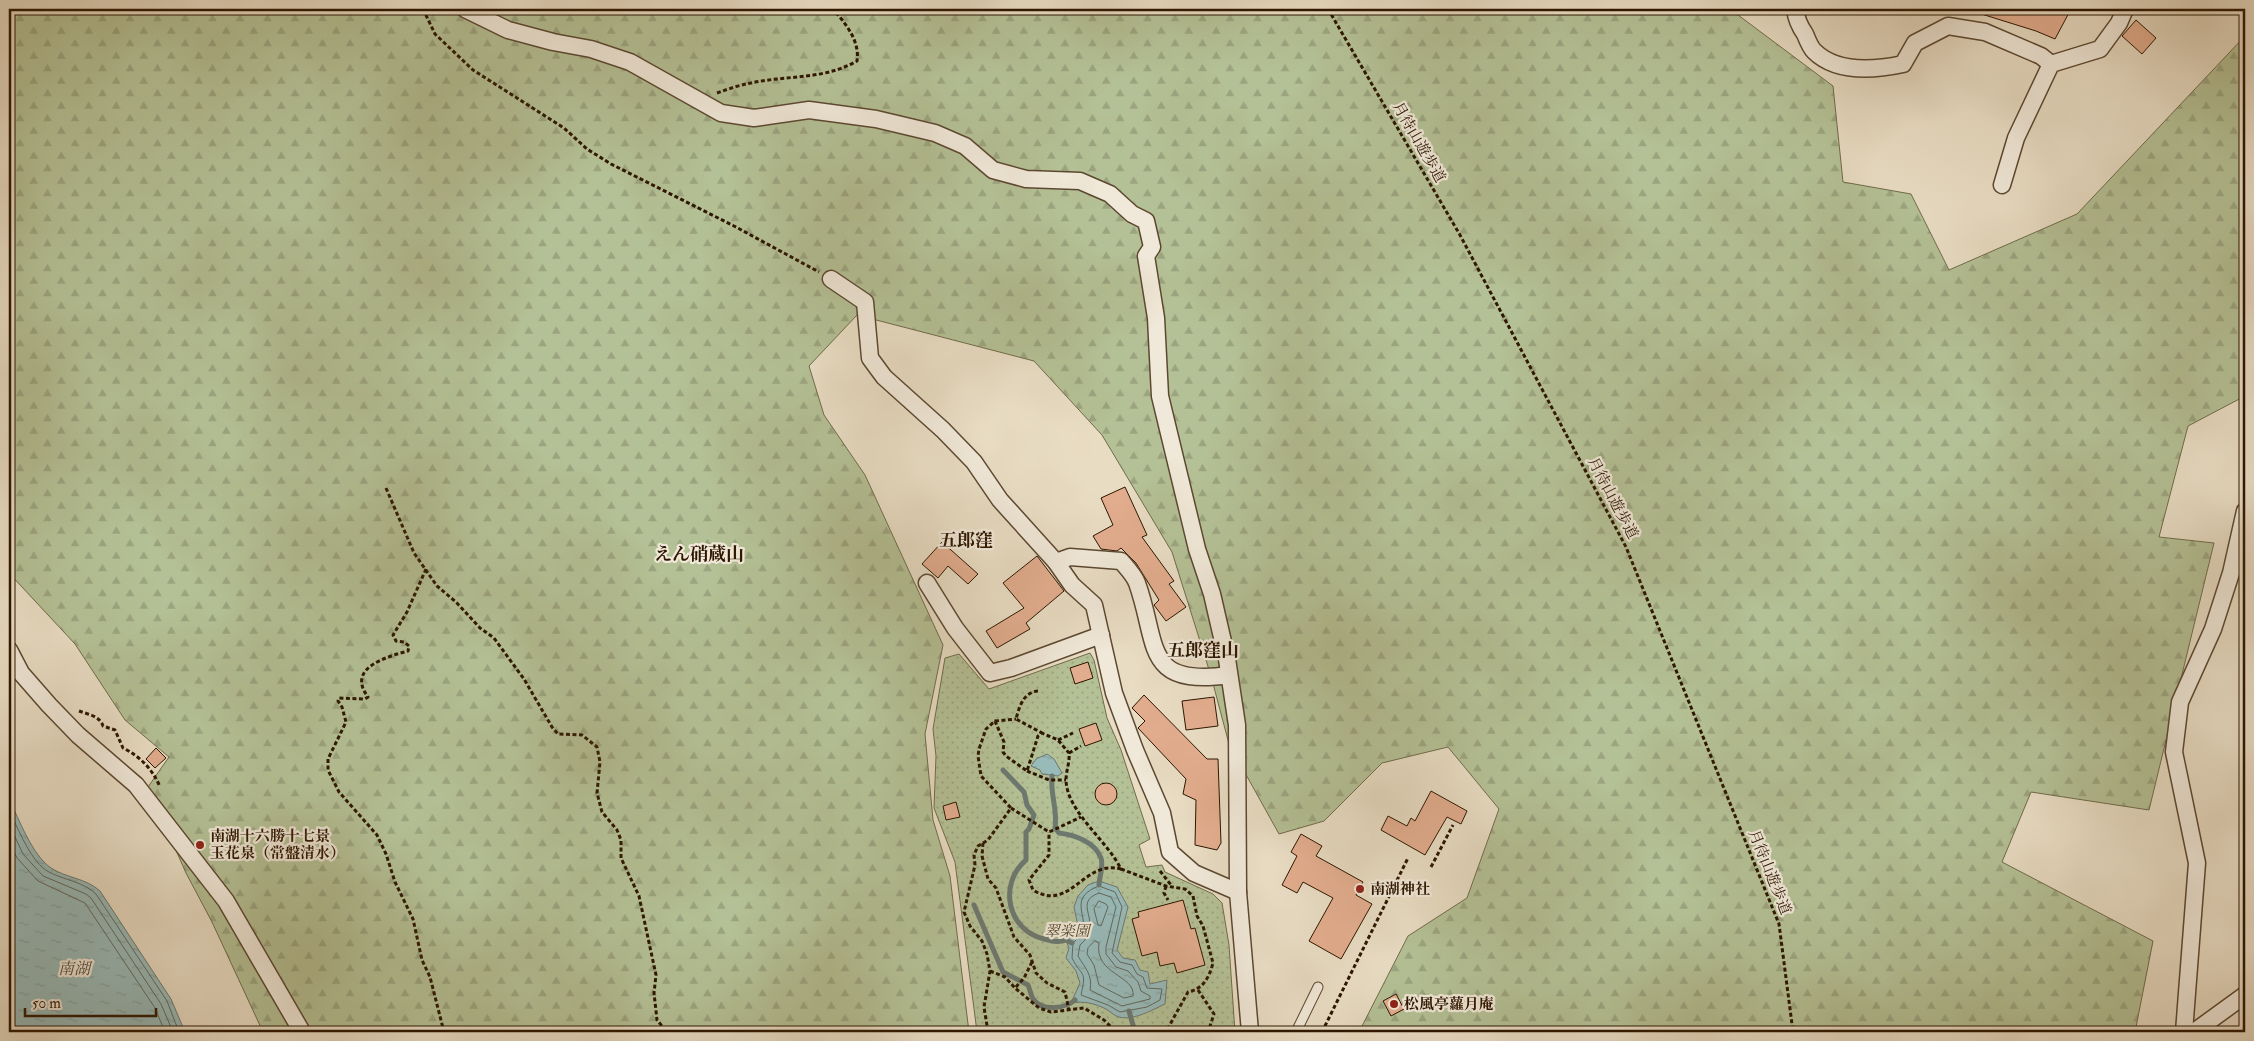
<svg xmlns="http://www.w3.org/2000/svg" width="2254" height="1041" font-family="'IM FELL Double Pica','Noto Serif JP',serif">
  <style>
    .grass { fill: url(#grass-dots); stroke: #706b4a }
    .forest { fill: url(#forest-firs); stroke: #706b4a }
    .water { fill: url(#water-ripples); stroke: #6d786f }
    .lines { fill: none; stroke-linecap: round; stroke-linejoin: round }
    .shore { stroke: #62685c; stroke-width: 1 }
    .stream { stroke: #6d786f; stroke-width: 5 }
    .building { fill: #e2ad8e; stroke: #2d1600 }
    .service-casing { stroke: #5c4831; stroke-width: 11 }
    .minor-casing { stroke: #5c4831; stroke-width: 19 }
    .path { stroke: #2d1600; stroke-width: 3; stroke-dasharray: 4 2.5; stroke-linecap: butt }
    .service { stroke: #f0e8d8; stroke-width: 9 }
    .minor { stroke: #f0e8d8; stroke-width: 16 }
    .poi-dot { fill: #8f2418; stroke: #f0e8d8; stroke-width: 2 }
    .labels { text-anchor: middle; stroke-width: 4.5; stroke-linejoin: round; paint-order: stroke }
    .street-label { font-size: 15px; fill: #2d1600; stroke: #f0e8d8 }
    .poi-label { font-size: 15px; font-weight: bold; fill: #2d1600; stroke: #f0e8d8; text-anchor: start }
    .park-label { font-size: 15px; font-style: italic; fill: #56492d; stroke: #f0e8d8 }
    .water-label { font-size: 16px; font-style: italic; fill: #524f41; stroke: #f0e8d8 }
    .quarter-label { font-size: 18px; font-weight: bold; fill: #2d1600; stroke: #f0e8d8 }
  </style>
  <defs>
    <pattern id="grass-dots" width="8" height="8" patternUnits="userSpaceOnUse" patternTransform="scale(1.25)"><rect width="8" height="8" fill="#b4c095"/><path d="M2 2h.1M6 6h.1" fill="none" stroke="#9ba47f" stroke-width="1.8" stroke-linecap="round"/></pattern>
    <pattern id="forest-firs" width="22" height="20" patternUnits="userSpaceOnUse" patternTransform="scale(1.25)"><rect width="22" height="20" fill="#b4c095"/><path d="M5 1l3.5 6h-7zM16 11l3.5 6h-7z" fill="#9ba47f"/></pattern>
    <pattern id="water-ripples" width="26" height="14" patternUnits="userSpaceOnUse" patternTransform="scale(1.25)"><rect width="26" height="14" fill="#98bab9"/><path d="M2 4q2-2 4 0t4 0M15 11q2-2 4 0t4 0" fill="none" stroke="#839f9d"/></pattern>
  </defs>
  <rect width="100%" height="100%" fill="#e8dcc3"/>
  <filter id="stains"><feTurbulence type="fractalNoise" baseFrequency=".004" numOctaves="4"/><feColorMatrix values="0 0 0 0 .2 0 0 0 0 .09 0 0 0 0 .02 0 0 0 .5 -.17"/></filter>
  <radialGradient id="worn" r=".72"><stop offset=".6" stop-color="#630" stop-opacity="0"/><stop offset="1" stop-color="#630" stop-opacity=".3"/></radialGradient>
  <polygon class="grass" points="1090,653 1094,660 1107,718 1121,750 1150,839 1139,845 1146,867 1162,865 1165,872 1213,894 1222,903 1229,945 1235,1032 977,1032 955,862 934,808 936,756 933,729 945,658 959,654 989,689"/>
  <polygon class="forest" points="9,9 1730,9 1833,86 1843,182 1911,194 1949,270 2077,214 2245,36 2245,396 2188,426 2159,537 2214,543 2149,810 2031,792 2002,862 2153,941 2135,1032 1359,1032 1408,936 1467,898 1499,809 1448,747 1382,763 1324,821 1279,834 1229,744 1211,676 1172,552 1102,435 1034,361 857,315 809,366 824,415 865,475 943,645 925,734 933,820 950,876 969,1032 263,1032 212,922 186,873 148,787 169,757 125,720 75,644 9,573"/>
  <g class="water">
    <polygon points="1047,754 1054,759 1062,773 1058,776 1042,774 1040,770 1031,766 1036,759"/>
    <path d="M9,799c10,20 23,56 42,69 15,10 35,10 49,23l71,108 14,33h-176z"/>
    <path d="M1099,881l18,6 11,20 -11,43 6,8 12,2 5,10 8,2 2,12 17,-4 -2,24c-13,6 -32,17 -46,13 -5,-1 -9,-6 -13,-8 -12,-6 -22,-8 -35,-6l9,-20 -4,-12 -10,-13 3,-10 -3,-8 13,-9 -5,-24 4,-11 10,-11z"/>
  </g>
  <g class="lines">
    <g class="shore">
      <path d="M9,810c9,18 22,53 40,62 15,8 35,10 47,22l71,107 12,31"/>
      <polyline points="9,824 23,854 43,876 86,894 91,898 161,1004 173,1032"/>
      <polyline points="9,841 17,858 38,881 85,903 155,1008 165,1032"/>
      <path d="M1099,886l16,6 7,15 -10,46 8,9 12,3 5,9 6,3 4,11 15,1 -2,11 -13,7 -27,5 -12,-7 -27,-10c6,-26 1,-17 -9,-37l1,-15 11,-11c1,-21 -14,-35 15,-46z"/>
      <path d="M1099,893l12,4 5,10 -10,40v7l10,13 12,4 10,11 3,9 9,5v3l-28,7 -32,-16c3,-15 -5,-22 -12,-34l2,-11c26,-22 -10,-42 19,-52z"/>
      <polygon points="1099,901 1106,904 1108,907 1101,926 1098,925 1094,909"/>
      <path d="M1095,941l4,2c-5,32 37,32 34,53l-9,2 -25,-13 -5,-20 -7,-11 1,-6z"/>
    </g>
    <g class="stream">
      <path d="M1003,770l21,22 3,13 7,10 -5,14 -3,3v28c-28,24 -19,70 18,79 8,2 14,4 22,1l6,3"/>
      <path d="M1052,776c-2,19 6,34 3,52l4,5c16,2 36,9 42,25 3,7 -2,20 -2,27"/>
      <path d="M974,905l29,67 25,13c2,4 3,12 6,15 9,12 32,8 41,0"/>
      <polyline points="1129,1011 1135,1032"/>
    </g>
  </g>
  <g class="building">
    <polygon points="1975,9 2071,9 2055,39 2036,31 1975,12"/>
    <polygon points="2136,20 2156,38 2142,54 2122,36"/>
    <polygon points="1125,487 1147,535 1142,537 1174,581 1169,584 1186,607 1166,621 1154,605 1159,600 1136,563 1121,548 1117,551 1101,549 1093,536 1113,525 1101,498"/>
    <polygon points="942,542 978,574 968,584 948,566 938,578 922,564"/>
    <polygon points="1037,556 1064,591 1026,623 1030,629 997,648 986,631 1024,608 1003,583"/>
    <polygon points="1088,662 1093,678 1075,684 1070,668"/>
    <polygon points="1144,695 1207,759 1218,759 1221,843 1217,850 1195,845 1196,800 1183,794 1186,779 1138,728 1145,721 1132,708"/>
    <polygon points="1214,697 1218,726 1186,730 1182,701"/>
    <polygon points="1096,723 1102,740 1085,746 1079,729"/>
    <polygon points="156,748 166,758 155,768 146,759"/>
    <circle cx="1106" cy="794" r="11"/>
    <polygon points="1431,791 1467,811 1461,824 1447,817 1425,855 1381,830 1388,816 1407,826 1411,818 1415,821"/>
    <polygon points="956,802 960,817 946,820 943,806"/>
    <polygon points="1301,834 1322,846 1316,856 1363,882 1356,895 1372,904 1341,959 1309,941 1333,898 1303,882 1297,893 1282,885 1297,856 1291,852"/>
    <polygon points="1183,900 1191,929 1195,928 1205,965 1177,973 1174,963 1160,966 1157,952 1142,956 1132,919 1139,917 1138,912"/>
    <polygon points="1396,994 1404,1009 1391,1016 1383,1001"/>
  </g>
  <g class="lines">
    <defs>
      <polyline id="service" points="1296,1032 1318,987"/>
      <g id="minor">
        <polyline points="465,9 508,30 553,42 591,49 630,62 721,113 754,118 809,110 876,119 935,133 965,146 993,170 1026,179 1080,181 1110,194 1132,214 1146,221 1152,247 1146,256 1156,318 1160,396 1197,549 1212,594 1227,659 1237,725 1238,892 1250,1032"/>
        <path d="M1795,9c1,8 5,18 10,25 2,5 5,13 9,17 23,23 61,19 89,13l12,-21 33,-17 37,6 56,24 10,8"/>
        <polyline points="2002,185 2016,138 2051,64 2100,49 2119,23 2125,9"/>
        <polyline points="831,279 865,302 870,358 884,377 943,430 974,462 1000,500 1056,562 1072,585 1094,605 1114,693 1135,750 1162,813 1170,852 1194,873 1238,892"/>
        <path d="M1056,562l14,-5 51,4c6,7 13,14 16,22 22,61 5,104 92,92"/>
        <polyline points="927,583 955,628 990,673 1011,668 1101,635"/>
        <polyline points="9,650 21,673 49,705 78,735 136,785 226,901 302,1032"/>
        <polyline points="2184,1032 2197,863 2174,752 2180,702 2213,629 2231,573 2245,511"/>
        <polyline points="2194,1032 2245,995"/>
      </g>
    </defs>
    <use href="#service" class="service-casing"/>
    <use href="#minor" class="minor-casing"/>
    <g class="path">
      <polyline points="423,9 435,34 473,70 564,128 587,149 611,164 734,226 819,272"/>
      <polyline points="1328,9 1460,235 1626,547 1779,924 1793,1032"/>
      <path d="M717,93c11,-4 23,-8 34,-10 36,-8 73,-3 106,-22 3,-20 -11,-37 -24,-52"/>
      <polyline points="386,488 414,553 437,586 456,602 480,628 494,638 524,679 552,727 558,734 582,735 597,747 600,762 597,793 602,812 617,830 621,840 621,858 639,896 656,975 654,993 657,1020 667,1032"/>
      <path d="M426,569l-19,43 -14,23 3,6 8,1 5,4 -1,5c-22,6 -62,17 -40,46l-3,2 -26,-1 -1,3 4,6 4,15 -18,37v11l11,22 38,43 9,19 9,28 18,37 9,41 8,17 14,55"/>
      <path d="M1038,691c-15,1 -19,17 -22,28l26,14"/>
      <path d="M79,711c8,3 21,5 24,15l12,4 8,18c18,9 30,22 37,39"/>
      <polyline points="995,721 1016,719"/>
      <polyline points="1058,740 1073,733"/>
      <polyline points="1069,753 1081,746"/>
      <polyline points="1027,771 1049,780 1066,780"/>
      <polyline points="1011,808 1049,832 1081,817"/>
      <polyline points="983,843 982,856 988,879 996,888 1014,937 1030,955 1036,973 1047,983 1065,992 1069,1010"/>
      <polyline points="1431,867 1453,825"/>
      <path d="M1121,869l45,17 19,3 8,7 4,20 6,10 10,37c-4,15 -10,26 -25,29l-20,36 -7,4"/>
      <polyline points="1160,871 1171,885"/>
      <polyline points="1166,886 1164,893 1168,900"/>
      <polyline points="1032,962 1024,978 1015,988 1039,1008 1051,1012 1084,1008 1104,1020 1116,1032"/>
      <polyline points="990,971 1005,977 1015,988"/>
      <polyline points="1198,990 1214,1014 1208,1032"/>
      <path d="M988,1032l-4,-25 6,-36 -3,-17 -5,-13 -12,-15 -6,-14 11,-47 -1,-10 4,-9 10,-6 23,-32 -30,-32 -3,-20 1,-7 7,-20 9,-8 9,21 -1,10 3,4 21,15 11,-35 4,-3 16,7 11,13c1,9 -3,18 -3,27 1,32 40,59 55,89 -38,-10 -50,44 -88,21l-4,-10 20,-25v-23"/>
      <polyline points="1322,1032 1408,858"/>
    </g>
    <use href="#service" class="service"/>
    <use href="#minor" class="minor"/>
  </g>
  <g class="poi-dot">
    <circle cx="200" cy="845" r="5"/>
    <circle cx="1360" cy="889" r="5"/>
    <circle cx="1394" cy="1004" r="5"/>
  </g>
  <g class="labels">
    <g class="street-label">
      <text transform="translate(1419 142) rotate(60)" y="5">月待山遊歩道</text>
      <text transform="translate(1613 498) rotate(62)" y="5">月待山遊歩道</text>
      <text transform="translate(1770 872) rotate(68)" y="5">月待山遊歩道</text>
    </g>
    <g class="poi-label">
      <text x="210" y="841">南湖十六勝十七景<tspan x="210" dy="17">玉花泉（常盤清水）</tspan></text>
      <text x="1370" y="894">南湖神社</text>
      <text x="1404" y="1009">松風亭蘿月庵</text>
    </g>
    <g class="park-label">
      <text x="1067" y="936">翠楽園</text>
    </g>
    <g class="water-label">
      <text x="74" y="974">南湖</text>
    </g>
    <g class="quarter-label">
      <text x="966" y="546">五郎窪</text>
      <text x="699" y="560">えん硝蔵山</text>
      <text x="1203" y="656">五郎窪山</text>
    </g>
  </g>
  <rect width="2254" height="1041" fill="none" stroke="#e8dcc3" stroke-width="30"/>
  <rect x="10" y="10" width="2234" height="1021" fill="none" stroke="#2d1600" stroke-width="2.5"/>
  <rect x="15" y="15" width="2224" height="1011" fill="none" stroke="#2d1600"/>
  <path d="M25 1008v8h131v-8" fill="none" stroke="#2d1600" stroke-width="2.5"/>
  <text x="32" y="1008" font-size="15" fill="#2d1600" stroke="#f0e8d8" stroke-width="4" paint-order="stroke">50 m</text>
  <rect width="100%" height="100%" filter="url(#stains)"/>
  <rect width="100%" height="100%" fill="url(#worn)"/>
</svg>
